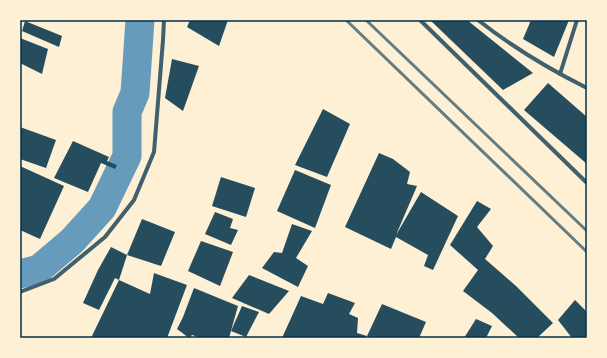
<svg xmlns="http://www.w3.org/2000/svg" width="607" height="358" font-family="'Roboto Condensed',sans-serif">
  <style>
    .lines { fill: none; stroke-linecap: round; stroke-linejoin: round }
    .canal { stroke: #669bbc; stroke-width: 29 }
    .building { fill: #264d5e }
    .minor { stroke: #3f606c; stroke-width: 4 }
    .rail { stroke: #657d81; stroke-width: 3 }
    .neatline { fill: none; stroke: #003049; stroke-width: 1.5 }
  </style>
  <rect width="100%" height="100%" fill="#fdf0d5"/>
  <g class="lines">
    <polyline class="canal" points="20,274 39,269 72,241 102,208 127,156 127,112 135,93 140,20"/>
  </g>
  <g class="building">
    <polygon points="190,20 228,20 219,46 187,27"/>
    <polygon points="430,20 467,20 533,73 503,90"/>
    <polygon points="531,20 569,20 554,57 523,39"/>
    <polygon points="25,21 62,36 59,47 22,31"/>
    <polygon points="20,38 48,49 42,74 20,63"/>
    <polygon points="172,59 199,66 183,111 165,98"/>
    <polygon points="548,83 587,117 587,164 524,110"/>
    <polygon points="323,109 350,124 327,177 295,165"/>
    <polygon points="20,127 56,140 46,168 20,159"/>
    <polygon points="73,141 109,157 107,161 117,165 115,169 101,163 88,192 54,178"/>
    <polygon points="379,153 393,159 410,172 407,184 417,186 396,235 421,192 458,216 433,270 424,266 428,255 396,237 391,249 345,227"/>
    <polygon points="20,166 64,186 40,239 20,230"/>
    <polygon points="295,170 331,185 315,228 277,211"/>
    <polygon points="221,177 255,188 246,217 212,206"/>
    <polygon points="477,201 491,209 477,227 493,246 485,259 516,286 553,323 537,338 519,338 492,313 463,291 478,270 450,245"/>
    <polygon points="215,212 233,219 230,228 238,230 231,245 205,234"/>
    <polygon points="142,219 175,232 161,266 127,255"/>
    <polygon points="292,224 312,231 296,258 308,266 298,287 262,268 274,252 282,253"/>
    <polygon points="201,241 233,252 220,286 188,271"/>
    <polygon points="111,247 127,255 119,280 150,294 154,273 187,285 167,338 91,338 119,280 115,278 99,310 83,303 98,270"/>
    <polygon points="249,275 289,291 269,314 232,298"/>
    <polygon points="194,288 238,306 229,338 201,338 192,335 189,338 177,329 183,317"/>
    <polygon points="328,293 355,303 349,314 358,318 357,333 367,336 366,338 282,338 301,296 323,304"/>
    <polygon points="575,300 587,312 587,338 572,338 558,320"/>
    <polygon points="382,304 426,322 419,338 372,338 367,336"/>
    <polygon points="242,306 259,312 246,337 231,331"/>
    <polygon points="476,319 492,326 486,338 464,338"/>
  </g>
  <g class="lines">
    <g class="minor">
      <polyline points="420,20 587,183"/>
      <path d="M478,20c33,26 71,49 109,68"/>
      <polyline points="560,74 577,20"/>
      <polyline points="20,292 54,279 105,237 134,200 154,152 163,40 164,20"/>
    </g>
    <g class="rail">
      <polyline points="346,20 587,252"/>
      <polyline points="366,20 587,231"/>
    </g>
  </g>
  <rect width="607" height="358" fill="none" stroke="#fdf0d5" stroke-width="42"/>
  <rect x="21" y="21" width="565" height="316" class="neatline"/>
</svg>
